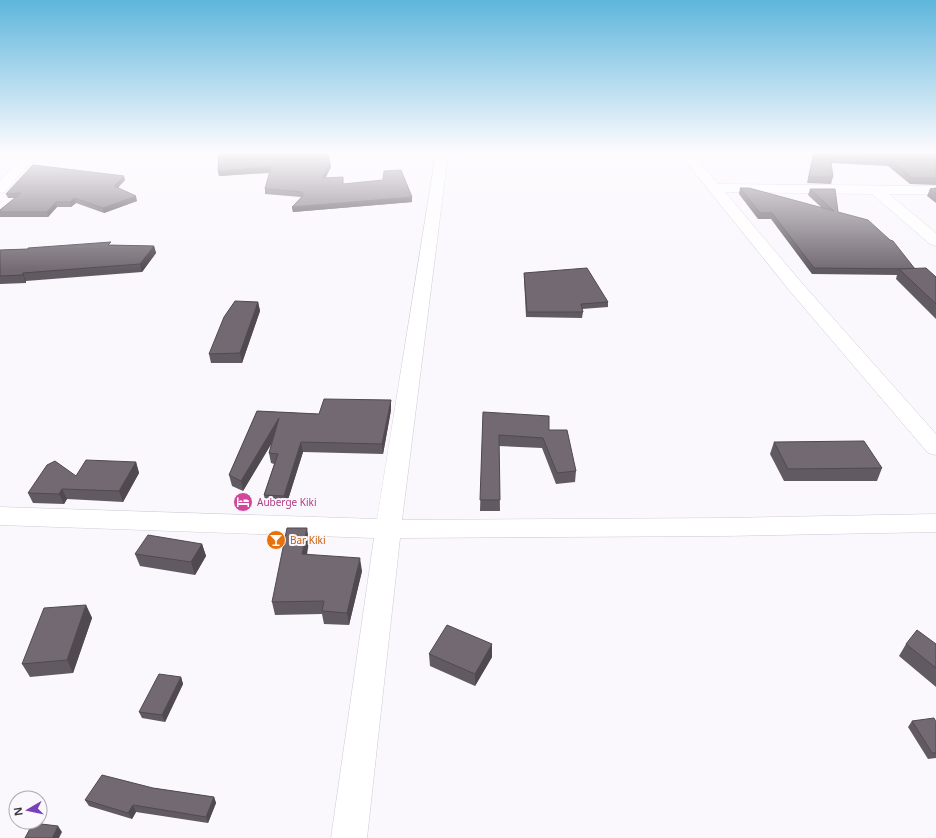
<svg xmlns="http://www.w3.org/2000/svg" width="936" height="838" font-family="'Noto Sans',sans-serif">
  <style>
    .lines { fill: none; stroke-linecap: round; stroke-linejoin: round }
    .street-casing { stroke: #cfc9d7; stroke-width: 1 }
    .street { fill: #fff; fill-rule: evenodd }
    .wall { fill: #625a63 }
    .shaded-wall { fill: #504a50 }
    .building { fill: #726973; stroke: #504a50 }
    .labels { text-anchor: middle; stroke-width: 4; stroke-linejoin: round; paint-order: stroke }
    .hotel-label { font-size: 10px; fill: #b23c85; stroke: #faf7fd; text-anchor: start }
    .food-label { font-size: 10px; fill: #c56008; stroke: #faf7fd; text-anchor: start }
  </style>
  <rect width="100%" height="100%" fill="#faf7fd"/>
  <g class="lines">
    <defs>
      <g id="street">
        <polygon points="26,153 39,153 5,192 0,193 0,181"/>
        <polygon points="436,153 448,153 402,520 725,518 936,514 936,532 725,536 400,538 367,838 331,838 374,538 0,525 0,507 377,519"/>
        <polygon points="679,153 692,153 718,184 936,186 936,194 889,194 936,233 936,246 930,244 872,194 725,192 801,282 936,434 936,455 928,453 789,290"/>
      </g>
    </defs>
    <use href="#street" class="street-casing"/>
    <use href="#street" class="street"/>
  </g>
  <g class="wall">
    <polygon points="813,153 936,153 936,185 910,184 888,166 831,163 833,177 831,184 807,183"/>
    <polygon points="331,167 325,178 343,184 412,202 293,212 292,207 301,197 265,194 265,189 270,173 219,176 218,171"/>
    <polygon points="125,180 118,187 137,201 104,213 76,203 71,207 57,207 48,217 0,217 0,210 15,198 8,198 6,194"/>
    <polygon points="740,188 822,208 808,195 810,189 838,212 915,269 936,277 936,319 896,279 897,275 812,274 771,219 758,219 739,194"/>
    <polygon points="936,188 936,203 927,196 930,189"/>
    <polygon points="112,245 154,246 156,253 142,272 26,281 26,283 0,284 0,250 28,249"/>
    <polygon points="524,273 608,302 608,307 582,309 583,312 582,318 526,317 524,278"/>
    <polygon points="258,302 260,311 242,363 211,363 209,354"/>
    <polygon points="391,400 391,410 383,454 303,452 286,506 266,505 264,495 274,464 271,463 269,453 272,442 243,491 232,486 229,475 257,411 319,414"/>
    <polygon points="483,412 549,430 576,471 575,482 556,484 542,448 499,446 500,511 480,511"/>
    <polygon points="774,442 882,468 877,481 784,481 770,454"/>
    <polygon points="136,462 139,473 123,502 67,499 64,504 33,503 28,493 76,476"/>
    <polygon points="309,541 307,555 362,571 349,625 324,624 322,614 275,615 272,602"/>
    <polygon points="202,544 206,556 195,575 140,566 135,554"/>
    <polygon points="86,605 92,618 73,673 30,677 22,664"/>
    <polygon points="492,644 492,657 475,686 430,666 429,654"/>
    <polygon points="906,644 936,644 936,687 899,656"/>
    <polygon points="181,677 183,684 165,722 142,718 139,712"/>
    <polygon points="912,721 936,722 936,758 928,759 908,727"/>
    <polygon points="153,788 214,797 216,803 208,823 136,812 132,819 89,806 85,800"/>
  </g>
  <g class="shaded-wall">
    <polygon points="330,162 331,167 323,183 322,178"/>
    <polygon points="271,167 272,172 219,176 218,171"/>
    <polygon points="124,176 125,180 116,190 114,186"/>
    <polygon points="136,196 137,201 104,213 103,208"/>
    <polygon points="412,197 412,202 293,212 292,207"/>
    <polygon points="74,198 76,203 71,207 70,202"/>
    <polygon points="56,202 57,207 48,217 47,212"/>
    <polygon points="154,246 156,253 142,272 140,264"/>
    <polygon points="23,273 26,281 26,283 23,275"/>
    <polygon points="258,302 260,311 242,363 240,353"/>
    <polygon points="391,400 391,410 383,454 382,444"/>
    <polygon points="279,418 281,428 243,491 241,481"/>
    <polygon points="301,442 303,452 286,506 284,496"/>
    <polygon points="136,462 139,473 123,502 119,491"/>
    <polygon points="62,489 67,499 64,504 59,494"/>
    <polygon points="307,528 309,541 304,567 302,554"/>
    <polygon points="202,544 206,556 195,575 191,562"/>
    <polygon points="360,558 362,571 349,625 347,613"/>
    <polygon points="86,605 92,618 73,673 67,660"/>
    <polygon points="492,644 492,657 475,686 475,674"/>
    <polygon points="181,677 183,684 165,722 162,715"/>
    <polygon points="214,797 216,803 208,823 206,817"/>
    <polygon points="133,805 136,812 132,819 128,813"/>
    <polygon points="58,826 62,832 59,838 52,838"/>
  </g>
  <g class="building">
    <polygon points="219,153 327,153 330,162 322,178 343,177 343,184 383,180 384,171 401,170 412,197 292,207 303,196 302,192 265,189 271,167 218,171"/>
    <polygon points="814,153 936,153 936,178 912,178 891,159 830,156 833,177 809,177"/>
    <polygon points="33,165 124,176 114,186 136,196 103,208 74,198 70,202 56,202 47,212 0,212 0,210 21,193 6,194"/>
    <polygon points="740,188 749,188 834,211 810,189 835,189 838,212 868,220 890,240 893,241 915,269 814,268 772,213 760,213"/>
    <polygon points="936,188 936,194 930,189"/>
    <polygon points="111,242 108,245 154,246 140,264 23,273 23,275 0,276 0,250 28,249 28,248"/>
    <polygon points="587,268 608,302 581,304 583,312 527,312 524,273"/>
    <polygon points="926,268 936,277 936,304 899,269"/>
    <polygon points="235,301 258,302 240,353 209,354 224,317"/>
    <polygon points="324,399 391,400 382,444 301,442 284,496 264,495 278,454 269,453 279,418 241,481 229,475 257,411 319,414"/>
    <polygon points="483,412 549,416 549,430 567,430 576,471 557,473 543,438 499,435 500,500 480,500"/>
    <polygon points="864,441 882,468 788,469 774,442"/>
    <polygon points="86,460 136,462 119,491 62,489 59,494 28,493 47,465 55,461 76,476"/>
    <polygon points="287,528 307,528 302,554 360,558 347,613 322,611 324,601 272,602"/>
    <polygon points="148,535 202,544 191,562 135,554"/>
    <polygon points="86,605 67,660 22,664 44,608"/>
    <polygon points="447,625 492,644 475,674 429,654"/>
    <polygon points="917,630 936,644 936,668 906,644"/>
    <polygon points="159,674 181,677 162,715 139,712"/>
    <polygon points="934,718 936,722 936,753 932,753 912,721"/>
    <polygon points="102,775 153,788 214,797 206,817 133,805 128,813 85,800"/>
    <polygon points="33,823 58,826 52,838 25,838"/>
  </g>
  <linearGradient id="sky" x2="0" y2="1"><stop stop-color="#5eb6dc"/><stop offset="0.56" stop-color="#fdfbfe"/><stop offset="1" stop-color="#fdfbfe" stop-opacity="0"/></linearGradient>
  <rect width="936" height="271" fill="url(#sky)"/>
  <defs>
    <symbol id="hotel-disc" viewBox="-11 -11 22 22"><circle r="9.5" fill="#d1479c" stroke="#faf7fd"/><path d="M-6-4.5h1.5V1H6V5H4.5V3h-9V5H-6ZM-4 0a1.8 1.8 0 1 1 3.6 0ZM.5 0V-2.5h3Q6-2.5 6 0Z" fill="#fff"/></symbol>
    <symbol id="bar-disc" viewBox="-11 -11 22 22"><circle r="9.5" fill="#e8710a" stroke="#faf7fd"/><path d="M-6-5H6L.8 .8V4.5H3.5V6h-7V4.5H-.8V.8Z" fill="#fff"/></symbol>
  </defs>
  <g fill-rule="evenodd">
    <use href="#hotel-disc" x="232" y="491" width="22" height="22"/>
    <use href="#bar-disc" x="265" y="529" width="22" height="22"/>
  </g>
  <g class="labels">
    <g class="hotel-label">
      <text x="257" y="506">Auberge Kiki</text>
    </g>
    <g class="food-label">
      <text x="290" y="544">Bar Kiki</text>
    </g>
  </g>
  <g transform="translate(28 810) rotate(261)"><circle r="19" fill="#faf7fd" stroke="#aca9af"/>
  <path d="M0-3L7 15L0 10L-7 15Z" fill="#7941b7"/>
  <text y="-6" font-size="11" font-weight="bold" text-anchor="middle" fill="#37343a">N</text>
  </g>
</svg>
